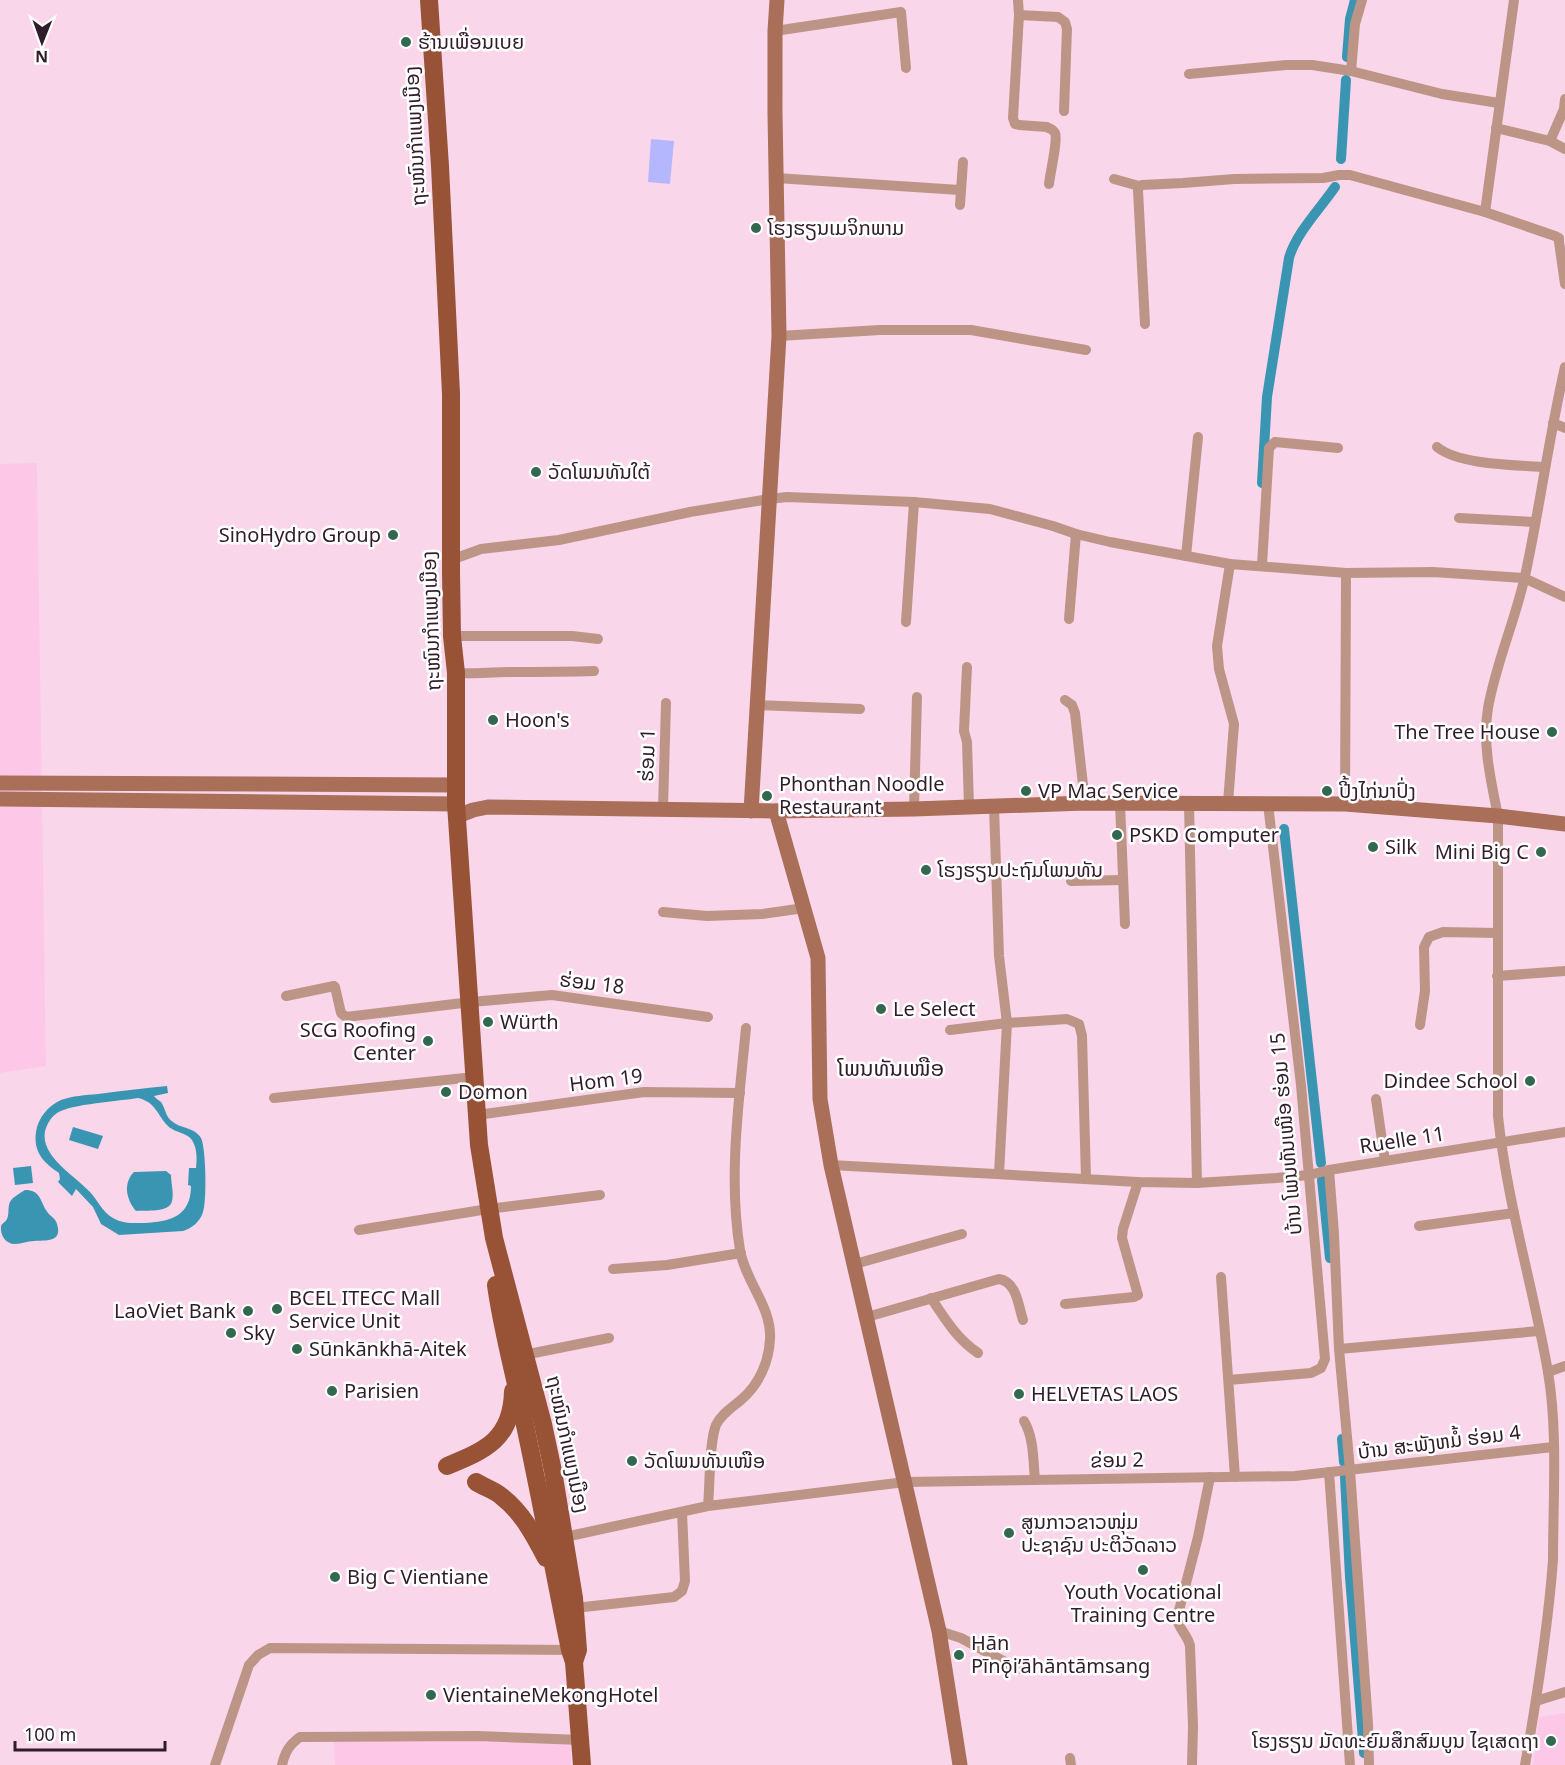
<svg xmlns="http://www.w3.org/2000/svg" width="1565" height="1765" font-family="'Noto Sans','Noto Sans Lao',sans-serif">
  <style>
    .built { fill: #fdc8e8 }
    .green { fill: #b4b7fd }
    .water { fill: #3995b2; fill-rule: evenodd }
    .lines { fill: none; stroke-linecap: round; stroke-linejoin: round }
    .canal { stroke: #3995b2; stroke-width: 10 }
    .street { stroke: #bd9586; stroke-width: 10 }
    .secondary { stroke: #a96f58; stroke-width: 15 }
    .primary { stroke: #985337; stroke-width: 18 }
    .poi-dot { fill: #31684f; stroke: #fff; stroke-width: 2 }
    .labels { text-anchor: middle; stroke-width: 5; stroke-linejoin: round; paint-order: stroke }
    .poi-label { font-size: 20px; fill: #311c29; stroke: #fff; text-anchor: start }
    .street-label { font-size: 20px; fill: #311c29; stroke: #fff }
    .quarter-label { font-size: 22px; fill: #311c29; stroke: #fff }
  </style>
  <rect width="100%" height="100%" fill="#fad6eb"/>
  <g class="built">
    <polygon points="37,463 46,1066 0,1073 0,464"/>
    <polygon points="1565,1713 1565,1765 1533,1765 1539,1717"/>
    <polygon points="333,1738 571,1742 571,1765 335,1765"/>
  </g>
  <polygon class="green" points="651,139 674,141 670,184 648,182"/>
  <g class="water">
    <path d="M167,1086l1,7 -14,3c0,1 7,6 7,6 5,7 4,15 12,20 9,7 21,5 28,16 5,9 6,64 2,74 -3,10 -11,16 -20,19l-64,4 -18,-11 -8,-17 -17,-18 -4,7 -14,-14 2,-3 -1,-6c-15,-10 -26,-21 -23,-41 2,-14 12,-26 25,-32 11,-4 25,-5 37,-6 23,-3 46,-6 69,-8zM138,1098c18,4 19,17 30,28 8,8 22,6 26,18 3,7 3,16 2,24h-7l-1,17 3,1c0,30 -21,36 -47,37 -10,0 -21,1 -31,-5 -11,-6 -15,-18 -24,-27 -14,-15 -49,-35 -44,-60 2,-7 6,-14 12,-18 13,-9 64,-12 81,-15z"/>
    <polygon points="73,1127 103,1136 98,1149 69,1140"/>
    <polygon points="31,1166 33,1183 15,1185 13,1168"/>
    <path d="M166,1171l5,4c0,8 3,18 1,26 -2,12 -27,9 -36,10 -10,-12 -13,-28 -2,-39z"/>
    <path d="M25,1190c15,0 15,10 21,20 3,6 10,8 11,14 6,19 -12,16 -23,17 -7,0 -12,3 -19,3 -9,0 -15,-8 -14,-18 3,-5 3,-2 6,-7 2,-4 1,-9 2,-14 1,-7 10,-11 16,-15z"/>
  </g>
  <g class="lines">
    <g class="canal">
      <polyline points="1347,57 1350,19 1355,0"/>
      <polyline points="1341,159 1346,80"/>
      <path d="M1262,483l5,-86 22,-139c7,-25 31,-49 46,-71"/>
      <polyline points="1284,829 1321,1163"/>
      <polyline points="1322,1180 1330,1258"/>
      <polyline points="1342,1439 1344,1462"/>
      <polyline points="1345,1477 1350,1577 1364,1753"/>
    </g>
    <g class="street">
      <path d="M1018,0l1,15 -6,103 2,6 4,1 28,2c3,2 6,2 8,6 3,7 -5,41 -6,51"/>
      <polyline points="1019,15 1058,17 1065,22 1067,29 1064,111"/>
      <polyline points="775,31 901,12 906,68"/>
      <polyline points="1351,71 1355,24 1362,0"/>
      <polyline points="1189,74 1286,65 1312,65 1351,71 1442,94 1499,103"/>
      <polyline points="1496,128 1550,141 1565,149"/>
      <polyline points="1550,141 1564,109 1565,99"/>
      <polyline points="776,178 960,190"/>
      <polyline points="1114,179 1139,186"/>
      <polyline points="960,205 963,162"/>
      <polyline points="1485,212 1514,0"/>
      <polyline points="1145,324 1138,190 1139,186 1142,185 1183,183 1234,179 1323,178 1339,175 1350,175 1485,212 1555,236 1559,238 1559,242 1565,284"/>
      <polyline points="779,336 880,330 971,330 1086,350"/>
      <polyline points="1553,423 1565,428"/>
      <path d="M1437,447c22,18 79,18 107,20"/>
      <polyline points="1459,518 1535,522"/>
      <polyline points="1186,556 1198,437"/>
      <polyline points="451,560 481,549 559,540 690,512 769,499 787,497 914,502 990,509 1053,526 1076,534 1110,542 1230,564 1346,573 1433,572 1524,578 1565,597"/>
      <polyline points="1262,565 1269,448 1275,442 1338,448"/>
      <polyline points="1069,619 1076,534"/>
      <polyline points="906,622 914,502"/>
      <polyline points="452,636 572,636 598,639"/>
      <polyline points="967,667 964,731 967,742 969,807"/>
      <path d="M456,673c18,1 35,-1 52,-1 29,0 57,0 86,-1"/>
      <polyline points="1065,700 1072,705 1075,713 1085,803"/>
      <polyline points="758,705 860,709"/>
      <polyline points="1228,803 1234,724 1219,669 1217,646 1230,564"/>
      <polyline points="1120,804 1125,924"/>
      <polyline points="1189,804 1197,1183"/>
      <polyline points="1345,804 1346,573"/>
      <polyline points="994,806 999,956 1007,1023 999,1174"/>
      <polyline points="663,809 666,703"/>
      <polyline points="914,809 917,697"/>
      <polyline points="1071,881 1123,880"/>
      <polyline points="663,912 707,916 762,914 804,908"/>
      <polyline points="1497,976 1565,971"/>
      <polyline points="286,996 334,986 335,987 341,1013 346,1017 471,1002 552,995 708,1017"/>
      <polyline points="1420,1025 1425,991 1424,947 1429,937 1443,932 1498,933"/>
      <polyline points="950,1030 1007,1023 1067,1019 1079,1024 1082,1036 1086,1178"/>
      <polyline points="274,1098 474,1077"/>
      <polyline points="1376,1099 1385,1161"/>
      <polyline points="477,1115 644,1092 740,1093"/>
      <polyline points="831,1165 1138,1182 1197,1183 1276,1178 1309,1175 1329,1170 1565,1132"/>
      <polyline points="1329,1170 1334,1234 1339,1349 1350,1470 1368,1724 1369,1765"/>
      <polyline points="1419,1226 1514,1213"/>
      <polyline points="359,1230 488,1209 600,1195"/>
      <polyline points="855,1264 962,1234"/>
      <polyline points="613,1269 667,1265 741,1253"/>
      <polyline points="1221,1277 1235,1477"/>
      <path d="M931,1298c14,21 26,41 47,55"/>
      <polyline points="1065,1304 1134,1297 1138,1295 1122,1238 1123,1229 1138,1182"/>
      <path d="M867,1317l132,-38c18,3 19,26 24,41"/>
      <polyline points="1339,1349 1539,1331"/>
      <polyline points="524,1355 609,1338"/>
      <polyline points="1548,1372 1565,1366"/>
      <polyline points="1229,1380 1311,1373 1321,1368 1325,1359 1301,1085 1268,804"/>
      <path d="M1024,1421c10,17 9,38 11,59"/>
      <polyline points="1329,1472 1350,1765"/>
      <path d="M708,1506c2,-20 1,-64 8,-81 5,-11 17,-18 26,-26 17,-15 27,-37 28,-60 2,-32 -25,-58 -30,-89 -12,-73 -1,-149 6,-222"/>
      <polyline points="565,1537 708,1506 905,1482 1295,1476 1553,1447"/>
      <polyline points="575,1608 674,1597 682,1591 685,1581 682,1512"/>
      <polyline points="939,1631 961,1638 1018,1669"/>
      <polyline points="1536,1701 1565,1692"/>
      <polyline points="1070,1758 1071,1765"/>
      <polyline points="215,1765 249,1665 258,1655 270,1648 575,1650"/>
      <path d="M282,1765c3,-13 7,-20 18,-28l178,-1 103,4"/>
      <path d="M1192,1765l1,-39 -3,-80c-2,-11 -13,-19 -13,-28l21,-81 12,-60"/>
      <path d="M1525,1765c12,-68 23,-137 28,-205 0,-61 5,-129 -5,-188 -15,-86 -41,-169 -50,-256v-300c-7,-35 -16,-72 -10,-108 8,-45 27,-87 37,-132 15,-69 24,-140 40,-209"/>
    </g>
    <g class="secondary">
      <polyline points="0,783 456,785"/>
      <polyline points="0,799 456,804"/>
      <polyline points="751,811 779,336 775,114 775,31 777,0"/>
      <polyline points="776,811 818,958 820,1099 831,1165 939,1631 960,1765"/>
      <polyline points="458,816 473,810 488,807 776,811 914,809 1085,803 1345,804 1498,816 1565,824"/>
    </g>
    <g class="primary">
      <polyline points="429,0 440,166 451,394 451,572 452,636 456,673 456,804 479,1145 494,1238 543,1424 553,1471 574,1598 578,1650 574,1662"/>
      <path d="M496,1285c6,44 18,87 27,131 17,78 31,156 47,234l4,12 8,103"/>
      <path d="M447,1466c39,-16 65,-27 66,-75"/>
      <path d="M476,1482c8,5 18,8 25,14 21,16 33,39 45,62"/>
    </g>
  </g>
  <g class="poi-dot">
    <circle cx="406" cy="42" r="6"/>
    <circle cx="756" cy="228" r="6"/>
    <circle cx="536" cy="472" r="6"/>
    <circle cx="393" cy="535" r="6"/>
    <circle cx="493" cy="720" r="6"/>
    <circle cx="1552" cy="732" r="6"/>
    <circle cx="1026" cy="791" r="6"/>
    <circle cx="1327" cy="791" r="6"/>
    <circle cx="767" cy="796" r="6"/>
    <circle cx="1117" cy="835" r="6"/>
    <circle cx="1373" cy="847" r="6"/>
    <circle cx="1541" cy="852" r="6"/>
    <circle cx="926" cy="870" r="6"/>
    <circle cx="881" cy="1009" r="6"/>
    <circle cx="488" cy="1022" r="6"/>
    <circle cx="428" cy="1041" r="6"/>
    <circle cx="1530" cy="1081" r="6"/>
    <circle cx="446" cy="1092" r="6"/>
    <circle cx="277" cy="1309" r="6"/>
    <circle cx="248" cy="1311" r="6"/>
    <circle cx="231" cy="1333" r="6"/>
    <circle cx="297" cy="1349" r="6"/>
    <circle cx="332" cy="1391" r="6"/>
    <circle cx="1019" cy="1394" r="6"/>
    <circle cx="632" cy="1461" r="6"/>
    <circle cx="1009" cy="1533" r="6"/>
    <circle cx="1143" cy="1570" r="6"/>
    <circle cx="335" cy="1577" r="6"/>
    <circle cx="959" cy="1655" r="6"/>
    <circle cx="431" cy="1695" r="6"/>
    <circle cx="1551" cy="1741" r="6"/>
  </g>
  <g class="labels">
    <g class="poi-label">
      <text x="418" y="49">ຮ້ານເພື່ອນເບຍ</text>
      <text x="768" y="235">ໂຮງຮຽນເມຈິກພາມ</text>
      <text x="548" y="479">ວັດໂພນທັນໃຕ້</text>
      <text x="381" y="542" text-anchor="end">SinoHydro Group</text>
      <text x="505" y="727">Hoon's</text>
      <text x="1540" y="739" text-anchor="end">The Tree House</text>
      <text x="779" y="791">Phonthan Noodle<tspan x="779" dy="23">Restaurant</tspan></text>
      <text x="1038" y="798">VP Mac Service</text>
      <text x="1339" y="798">ປີ້ງໄກ່ນາປົ່ງ</text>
      <text x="1129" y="842">PSKD Computer</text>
      <text x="1385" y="854">Silk</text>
      <text x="1529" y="859" text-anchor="end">Mini Big C</text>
      <text x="938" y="877">ໂຮງຮຽນປະຖົມໂພນທັນ</text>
      <text x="893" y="1016">Le Select</text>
      <text x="500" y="1029">Würth</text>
      <text x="416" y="1037" text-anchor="end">SCG Roofing<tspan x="416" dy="23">Center</tspan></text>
      <text x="1518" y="1088" text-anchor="end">Dindee School</text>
      <text x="458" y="1099">Domon</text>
      <text x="289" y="1305">BCEL ITECC Mall<tspan x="289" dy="23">Service Unit</tspan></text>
      <text x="236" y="1318" text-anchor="end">LaoViet Bank</text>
      <text x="243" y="1340">Sky</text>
      <text x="309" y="1356">Sūnkānkhā-Aitek</text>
      <text x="344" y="1398">Parisien</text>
      <text x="1031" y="1401">HELVETAS LAOS</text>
      <text x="644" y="1468">ວັດໂພນທັນເໜືອ</text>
      <text x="1021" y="1529">ສູນກາວຂາວໜຸ່ມ<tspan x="1021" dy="23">ປະຊາຊົນ ປະຕິວັດລາວ</tspan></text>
      <text x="347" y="1584">Big C Vientiane</text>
      <text x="1143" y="1599" text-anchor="middle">Youth Vocational<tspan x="1143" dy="23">Training Centre</tspan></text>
      <text x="971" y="1650">Hān<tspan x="971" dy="23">Pīnǭi’āhāntāmsang</tspan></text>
      <text x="443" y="1702">VientaineMekongHotel</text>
      <text x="1539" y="1748" text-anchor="end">ໂຮງຮຽນ ມັດທະຍົມສຶກສົມບູນ ໄຊເສດຖາ</text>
    </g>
    <g class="street-label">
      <text transform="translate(415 136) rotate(-93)" y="7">ຖະໜົນກຳແພງເມືອງ</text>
      <text transform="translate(431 621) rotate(-92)" y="7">ຖະໜົນກຳແພງເມືອງ</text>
      <text transform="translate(647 755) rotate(-88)" y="7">ຮ່ອມ 1</text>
      <text transform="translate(592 983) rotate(7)" y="7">ຮ່ອມ 18</text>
      <text transform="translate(606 1080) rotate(-7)" y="7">Hom 19</text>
      <text transform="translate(1286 1134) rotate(-95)" y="7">ບ້ານ ໂພນທັນເໜືອ ຮ່ອມ 15</text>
      <text transform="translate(1402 1140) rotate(-9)" y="7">Ruelle 11</text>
      <text transform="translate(1439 1442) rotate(-7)" y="7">ບ້ານ ສະພັງຫມໍ້ ຮ່ອມ 4</text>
      <text transform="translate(568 1444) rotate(78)" y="7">ຖະໜົນກຳແພງເມືອງ</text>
      <text transform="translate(1117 1460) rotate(-1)" y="7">ຂ່ອມ 2</text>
    </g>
    <g class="quarter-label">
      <text x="891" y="1076">ໂພນທັນເໜືອ</text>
    </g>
  </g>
  <g transform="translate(42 42) rotate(181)" stroke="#ffffff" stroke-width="4.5" paint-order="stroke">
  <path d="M0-4.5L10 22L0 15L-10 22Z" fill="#311c29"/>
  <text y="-9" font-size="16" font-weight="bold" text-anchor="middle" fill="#311c29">N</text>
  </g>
  <path d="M15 1741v9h150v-9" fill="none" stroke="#311c29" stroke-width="3"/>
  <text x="24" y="1741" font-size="18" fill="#311c29" stroke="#ffffff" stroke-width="4.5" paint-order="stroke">100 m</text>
</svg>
